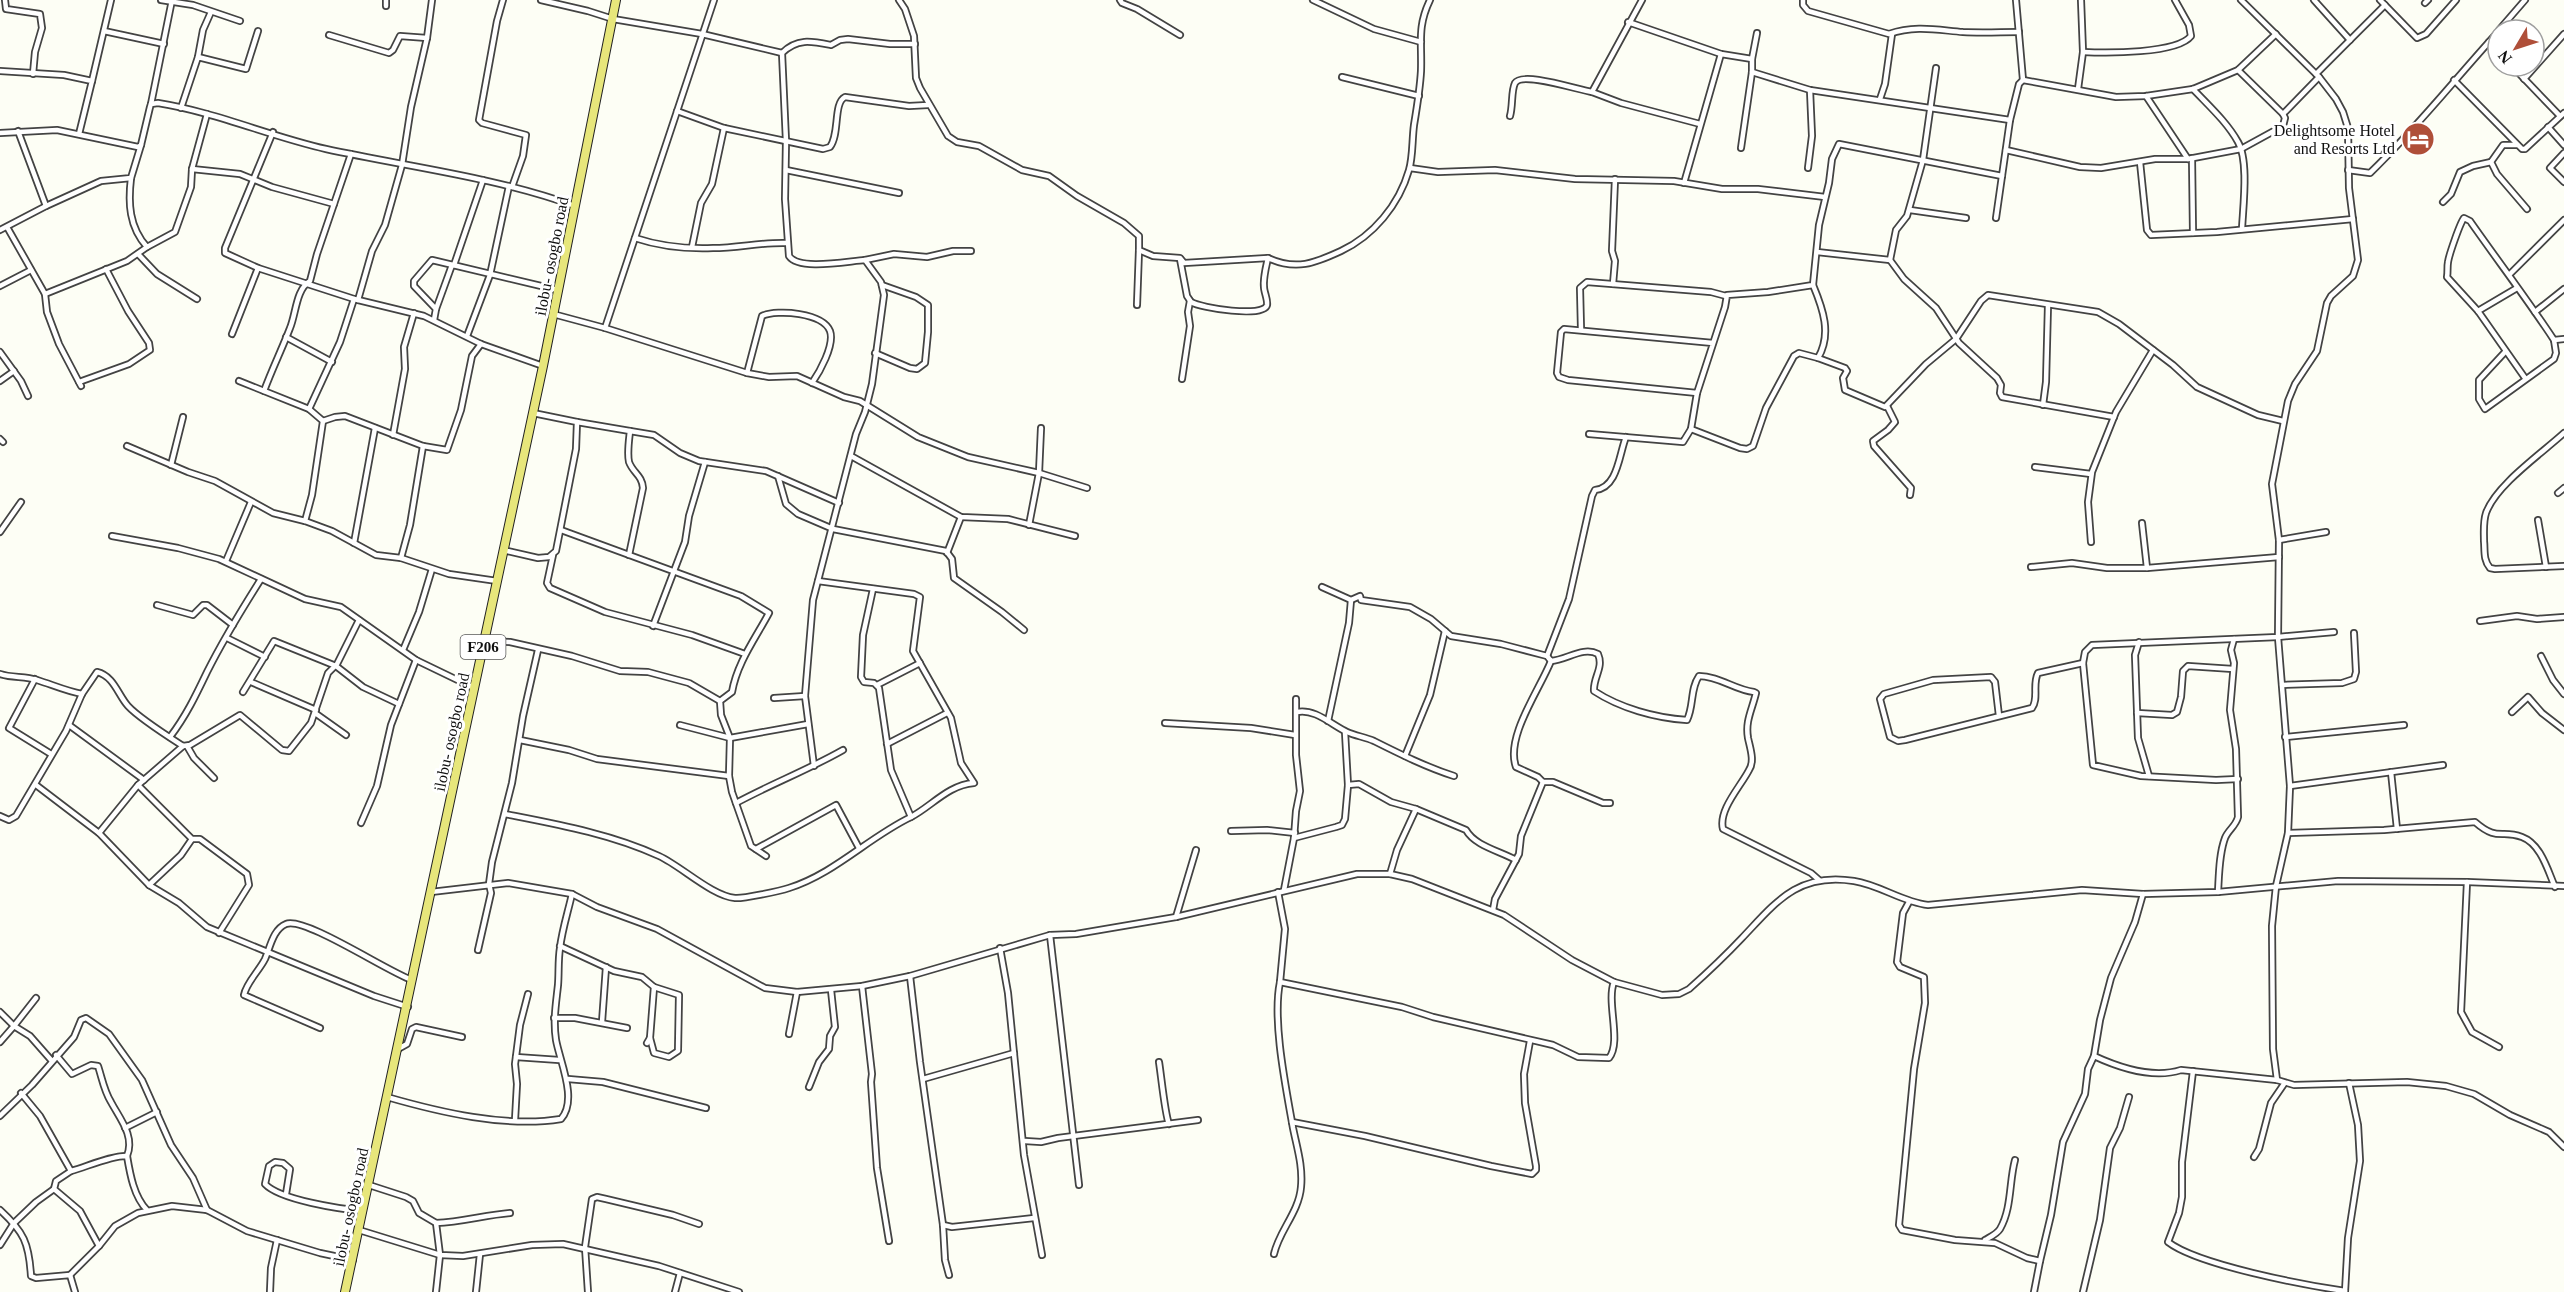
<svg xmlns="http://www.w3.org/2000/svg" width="2564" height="1292" font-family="Georgia,serif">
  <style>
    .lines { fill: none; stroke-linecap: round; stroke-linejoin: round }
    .minor-casing { stroke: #434343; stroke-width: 8 }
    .primary-casing { stroke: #212121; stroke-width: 10 }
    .minor { stroke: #fff; stroke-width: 4.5 }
    .primary { stroke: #e7e67b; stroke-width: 8 }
    .labels { text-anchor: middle; stroke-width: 6; stroke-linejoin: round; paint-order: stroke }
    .shield { fill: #fff; stroke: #585858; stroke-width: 1.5 }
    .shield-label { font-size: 15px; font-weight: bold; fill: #101010 }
    .poi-label { font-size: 16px; fill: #101010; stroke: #fff; text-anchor: end }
    .street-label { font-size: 16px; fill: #101010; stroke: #fff }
  </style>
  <rect width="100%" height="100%" fill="#fdfef5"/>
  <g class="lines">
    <defs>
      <g id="minor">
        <polyline points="5,0 6,9 40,14 42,28 35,52 33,74"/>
        <polyline points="161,0 193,5 240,21"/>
        <polyline points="503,0 497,21 479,120 482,123 526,135 523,156 512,187"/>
        <polyline points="541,0 588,11 613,19 702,34 782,53"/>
        <path d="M899,0l6,9 9,27 2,42 4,10 28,48 9,6 22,4 43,24 27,6 28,20 47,27 15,13v14l14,6 27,2 4,5 84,-5c28,13 47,5 73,-7 32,-15 58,-46 68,-81 4,-13 3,-30 5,-45 3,-18 6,-36 7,-54 1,-29 -4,-44 9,-71"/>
        <polyline points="1120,0 1122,3 1137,9 1180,35"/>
        <polyline points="1313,0 1374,29 1421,42"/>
        <path d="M1803,0v5l5,6 81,23c26,-9 48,-4 74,-2 19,1 38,0 56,0"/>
        <polyline points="2016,0 2023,80"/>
        <polyline points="2241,0 2319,77 2336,99 2343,112 2348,128 2349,188 2358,260 2353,276 2331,296 2327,303 2317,351 2295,384 2288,401 2272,484 2279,540 2278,637 2290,786 2288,833 2276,886 2272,926 2273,1049 2277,1080 2294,1085 2407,1082 2446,1086 2474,1094 2510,1115 2549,1132 2564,1147"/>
        <polyline points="2314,0 2350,40"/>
        <polyline points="2380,0 2417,38 2426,34 2456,0"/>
        <polyline points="2425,3 2428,0"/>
        <polyline points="386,6 386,0"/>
        <polyline points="1628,22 1721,54 1752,59"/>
        <polyline points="2499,30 2525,0"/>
        <polyline points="104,31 164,44"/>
        <polyline points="329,35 389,53 393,50 400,36 427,38"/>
        <polyline points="2489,42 2498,52"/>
        <path d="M2083,52c23,1 94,2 108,-16l-2,-11 -14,-25"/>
        <polyline points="198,57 203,30 211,12"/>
        <polyline points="2512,66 2560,116"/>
        <polyline points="1936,68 1923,160 1907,216 1896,230 1890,260 1904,279 1936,308 1959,343 1997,378 2001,385 2000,393 2002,397 2114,417"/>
        <polyline points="2238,70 2283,114 2319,77"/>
        <polyline points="0,71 64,75 92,81 79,134"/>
        <polyline points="1752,72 1810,90 2010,120"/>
        <polyline points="2316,74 2385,5"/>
        <polyline points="1342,77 1419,96"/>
        <polyline points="2524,79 2564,34"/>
        <polyline points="2454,80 2522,149 2525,149 2564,113"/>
        <polyline points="92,81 111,0"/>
        <polyline points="2078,89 2083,52 2081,0"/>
        <path d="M2193,89c15,16 34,33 45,53 11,19 5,65 4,87"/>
        <polyline points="1592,92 1621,103 1700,124"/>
        <polyline points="2146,96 2188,159"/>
        <polyline points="1880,99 1885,84 1892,34 1890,34"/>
        <polyline points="151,104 172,0"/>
        <polyline points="181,108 198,57 246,69 258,31"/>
        <path d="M677,111l47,17 99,21 7,-2c10,-13 3,-44 15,-50l64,9 19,-1"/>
        <path d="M1510,116c3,-10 1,-25 5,-33 7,-12 63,7 77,9l50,-92"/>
        <polyline points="2548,127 2564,145"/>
        <polyline points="18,131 46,206"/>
        <polyline points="273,132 225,248 225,253 258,268 354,299 424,316 481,344 543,366"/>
        <path d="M0,133l57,-3 81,17 3,-2 9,-38 1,-3 7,-1c57,9 111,33 168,46 83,18 169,28 249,57"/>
        <polyline points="2517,145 2503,145 2491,162 2497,174 2527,209"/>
        <polyline points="1741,148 1752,72 1752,59 1757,33"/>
        <polyline points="2006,150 2080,167 2101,168 2155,159 2188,159 2241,149 2283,126 2285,118 2283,114"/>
        <polyline points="2564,153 2550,168 2564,182"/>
        <polyline points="2192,158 2193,233"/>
        <polyline points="2140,162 2147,230 2151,235 2217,232 2353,219"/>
        <polyline points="1410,168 1438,172 1495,170 1575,179 1674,181 1722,189 1758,189 1825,197"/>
        <polyline points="1808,168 1812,136 1810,90"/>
        <polyline points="192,169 240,174 272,187 334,204"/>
        <polyline points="786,170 899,193"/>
        <path d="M2348,170l22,3c46,-44 85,-94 128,-141"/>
        <path d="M131,178c-3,25 -2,49 16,69l28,-15 16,-45 1,-18 15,-55"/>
        <polyline points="1684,183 1721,54"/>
        <polyline points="2443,202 2451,194 2460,172 2473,166 2491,162"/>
        <polyline points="1910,210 1966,218"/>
        <polyline points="1996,218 2010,120 2019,84 2023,80 2116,97 2146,96 2193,89 2238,70 2276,34"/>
        <polyline points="7,227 45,294 47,312 59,344 81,386"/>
        <polyline points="0,230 46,206 101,181 131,178 141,145"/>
        <path d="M635,238c24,8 52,11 78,10 25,0 49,-6 74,-5"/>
        <polyline points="692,247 701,203 712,184 724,128"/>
        <polyline points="1817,252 1890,260"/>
        <polyline points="138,254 157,274 197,299"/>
        <path d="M1180,259l7,37 4,6c10,6 73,16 76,3 1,-5 -3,-13 -3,-18 -1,-9 2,-20 4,-29"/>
        <polyline points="865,260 894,254 927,257 953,251 971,251"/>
        <polyline points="454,265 483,180"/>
        <polyline points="2510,274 2564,220"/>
        <polyline points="1613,284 1615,261 1612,251 1615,179"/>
        <polyline points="0,286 31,270"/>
        <polyline points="45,294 127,261 147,247"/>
        <polyline points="358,300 372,251 385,225 402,165 411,107 427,38 432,0"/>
        <polyline points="1137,305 1139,250"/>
        <polyline points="436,309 452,265"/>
        <polyline points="2478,311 2517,288"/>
        <polyline points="2535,312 2564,289"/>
        <polyline points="553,314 605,328 747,373 769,377 797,376 844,397 860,401 918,437 968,457 1039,473 1087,488"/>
        <polyline points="434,320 436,309 414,286 414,281 432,260 558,290"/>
        <polyline points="605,328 714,0"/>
        <polyline points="1581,329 1580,288 1587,282 1711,292 1726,296"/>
        <polyline points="232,334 258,268"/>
        <polyline points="467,336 490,275 509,186"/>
        <polyline points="286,337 332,362"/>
        <polyline points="2554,340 2564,339"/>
        <polyline points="1713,343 1564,329 1561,332 1557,373 1559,377 1568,380 1697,393 1725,307 1727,295 1768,292 1813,285 1819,225 1829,183 1832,159 1839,144 2002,176"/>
        <polyline points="0,352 21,381 28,396"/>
        <path d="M2505,352l-26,28v19l6,10 69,-50 2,-6 -2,-13c-27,-41 -56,-79 -84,-119l-6,-3c-4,5 -15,37 -16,44 -1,5 0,10 -1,15l31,34 47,67"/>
        <polyline points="875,353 910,368 917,369 925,363 928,332 928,305 916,297 882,285"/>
        <polyline points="1818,358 1845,368 1847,371 1843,378 1845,390 1885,407 1926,364 1956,339 1981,301 1988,295 2098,312 2119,324 2173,365 2197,387 2258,415 2283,421"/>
        <path d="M747,373l15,-57c16,-7 61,-3 68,15 5,14 -11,42 -18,52"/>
        <polyline points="1182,379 1190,326 1188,312 1190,301"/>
        <polyline points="0,381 14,371"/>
        <polyline points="239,381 309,409 323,421 312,495 305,521"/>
        <polyline points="79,382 129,364 150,350 149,343 128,311 106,269"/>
        <path d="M264,391c8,-22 18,-42 26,-63 6,-14 6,-39 20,-47l7,-27 34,-100"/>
        <polyline points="2043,405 2046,382 2048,305"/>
        <polyline points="1887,406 1895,422 1888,430 1873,441 1874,446 1911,488 1910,495"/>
        <polyline points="309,409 340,342 354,299"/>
        <polyline points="323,421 335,417 345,416 423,446 447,450 461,410 472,356 481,344"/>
        <path d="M577,422l53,9c-1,9 -3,22 -1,31 4,11 13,13 14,26l-14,67"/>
        <path d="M1691,429l49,19 7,1 6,-3 13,-38 28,-52 5,-3 19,5c14,-24 5,-49 -5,-73"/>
        <polyline points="630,431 654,435 680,453 699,461 766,471 839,503"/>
        <path d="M2564,433c-23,21 -68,52 -78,80 -3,9 -2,19 -2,28 1,9 -1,19 6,27l5,1 69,-3"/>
        <polyline points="1589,434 1683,442 1691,429 1697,393"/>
        <polyline points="393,435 405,369 404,347 414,313"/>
        <polyline points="0,439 3,442"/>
        <polyline points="127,446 188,472 215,481 273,513 305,521 332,531 376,555 401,558 449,574 497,581"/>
        <polyline points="851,456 961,517 1008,519 1075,536"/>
        <polyline points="171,465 183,417"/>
        <polyline points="2035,467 2091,474"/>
        <polyline points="778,476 786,504 798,514 833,529 946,551 952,559 954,578 1002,612 1024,630"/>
        <polyline points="2558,493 2564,488"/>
        <polyline points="2538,520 2546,567"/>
        <polyline points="2142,523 2147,568"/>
        <polyline points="1029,525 1039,473 1041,428"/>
        <path d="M561,530l180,66 28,17c-14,26 -32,50 -37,79l-12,9 1,14 9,23 -1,38 3,16 19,54 15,10"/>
        <polyline points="0,532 21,502"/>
        <polyline points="112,536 178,548 219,559 305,599 341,607 416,660 474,688"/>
        <polyline points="2279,540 2326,532"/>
        <polyline points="2091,542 2088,502 2092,472 2116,412 2153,350"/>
        <polyline points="354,543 375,428"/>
        <polyline points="503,550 538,558 549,557 556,551 576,449 577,422 533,413"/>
        <polyline points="947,553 961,517"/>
        <polyline points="553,555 547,583 550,588 605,612 692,635 745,654"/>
        <polyline points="401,558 410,525 423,446"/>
        <polyline points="226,561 251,502"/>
        <polyline points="2031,567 2072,563 2107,568 2147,568 2279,557"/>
        <path d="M818,581l96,13 6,3 -7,54 38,67 10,45 13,20c-26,2 -42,23 -63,34"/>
        <path d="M1322,587l29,13 9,-4 1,4 49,7 21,12 20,17 50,8 46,12 4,5c16,-1 32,-15 47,-7 6,14 -5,23 -4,37 26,17 61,27 93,29 7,-14 3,-31 12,-44 20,0 36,14 55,16l2,1c-4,17 -11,28 -8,45 2,10 7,23 1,32 -8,16 -31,40 -26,59l88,44 8,7"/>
        <polyline points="157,605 193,615 203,605 207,605 233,625"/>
        <polyline points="2480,621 2517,616 2537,619 2564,617"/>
        <polyline points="653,626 685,542 689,516 705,462"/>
        <polyline points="227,638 265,657"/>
        <polyline points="484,641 510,642 572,656 620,671 648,672 689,683 720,701"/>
        <polyline points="2139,642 2135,655 2138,738 2149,776"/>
        <polyline points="403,650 419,612 432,569"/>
        <path d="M1547,656l22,-57 23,-103 3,-6c23,-2 24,-36 31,-53"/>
        <polyline points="2541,656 2553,680 2564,694"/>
        <path d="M0,674c12,4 25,2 37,6 16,5 29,11 45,14"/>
        <polyline points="35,679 9,728 51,754"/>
        <polyline points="251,682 316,710"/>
        <polyline points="877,685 920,663"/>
        <polyline points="2282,685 2342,683 2354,679 2356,672 2354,633"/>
        <polyline points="243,692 274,641 336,666 363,687 399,704"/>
        <polyline points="774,698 805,696"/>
        <path d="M1297,712c18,-4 36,14 50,20 9,4 18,5 27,9 26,13 52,26 80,35"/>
        <polyline points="2512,712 2528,697 2542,713 2564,730"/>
        <polyline points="315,713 346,735"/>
        <polyline points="2137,713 2172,715 2177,712 2181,697 2183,671 2188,666 2233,669"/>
        <path d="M1999,716l-4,-34 -4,-5 -58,3 -49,14 -4,5 10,38 8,4 7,-1 127,-32c7,-9 0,-24 6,-35l45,-10"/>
        <polyline points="1328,721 1349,623 1351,600"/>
        <polyline points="1165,723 1251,728 1295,735"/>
        <polyline points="69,725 144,780"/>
        <polyline points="680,725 730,738 808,724"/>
        <path d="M170,737c16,-21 26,-42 37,-65 16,-32 35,-63 54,-93"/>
        <polyline points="2285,737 2404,725"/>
        <polyline points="520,740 569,750 597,759 729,776"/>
        <polyline points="887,744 947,713"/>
        <polyline points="183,746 190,745 240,715 282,750 289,751 311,723 328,673 337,664 359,620"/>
        <polyline points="187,746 194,758 214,778"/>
        <polyline points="1405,756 1430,695 1445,631"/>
        <path d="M814,766l-9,-70 8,-96 43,-166 9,-22 7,-28 12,-89 -3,-13 -16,-22c-17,1 -66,11 -76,-4l-4,-57 1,-58 -4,-88c15,-15 29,-12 49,-8l9,-5 8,-1 42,5h25"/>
        <polyline points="2391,772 2397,829"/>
        <polyline points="2238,779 2216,780 2141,776 2093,765 2083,663 2085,652 2092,645 2278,637 2334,632"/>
        <path d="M1543,782l-5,-5 -22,-10c-11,-30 24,-78 35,-106"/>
        <polyline points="36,785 99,833 149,885 179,903 207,927 374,996 408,1007"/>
        <polyline points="138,785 192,839 200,839 247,874 249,885 219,933"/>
        <polyline points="1348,785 1359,784 1391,802 1416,809 1397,850 1390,874"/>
        <polyline points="2290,786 2443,765"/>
        <path d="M736,803c35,-19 72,-33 107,-53"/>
        <path d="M1416,809l50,21c9,16 34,21 50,30"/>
        <path d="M505,814c51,10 107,20 154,42 22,10 53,40 76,42 7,1 45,-7 54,-10 45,-14 80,-51 122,-71l-20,-47 -12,-82 -5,-5 -10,-1 -3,-5 2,-42 10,-46"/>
        <path d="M0,816l9,4 7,-4 50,-85 16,-37 15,-22c17,4 21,23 31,34 11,12 41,31 55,40l-45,39 -39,48"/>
        <polyline points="361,823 377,786 391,725 416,660"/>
        <polyline points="1231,831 1267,830 1295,833"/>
        <path d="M2288,833l96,-3 91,-8c23,20 26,7 47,15 19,7 26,34 33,50"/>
        <polyline points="1294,838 1336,827 1342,825 1345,819 1348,785 1345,732"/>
        <polyline points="756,849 836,805 859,848"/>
        <polyline points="2467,882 2461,1012 2472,1032 2499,1047"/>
        <polyline points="149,885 181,855 192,839"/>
        <polyline points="1284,890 1294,838 1296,811 1300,791 1296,755 1296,699"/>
        <path d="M431,892l77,-9 64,11 25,13 60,22 108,59 32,4 65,-6 48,-10 140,-41 26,-1 100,-17 181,-43h33l22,5 92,36 68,45 42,22 48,13 17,-1 10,-5c18,-16 36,-33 53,-51 34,-36 56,-66 112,-57 26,4 48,21 74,24l154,-15 61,4 75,-2 120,-11 129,1 97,4"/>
        <path d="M1278,892l7,37 -5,53 122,25 31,10 120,28 25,12 31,1c13,-16 -3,-56 5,-76"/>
        <path d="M2218,892c1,-17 1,-38 7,-54 3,-8 11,-12 13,-21l-2,-68 -6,-39 4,-47 -3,-13 3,-11"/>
        <polyline points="1909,902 1903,913 1897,962 1900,967 1924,977 1925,1003 1914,1069 1899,1225 1902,1230 1955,1240 1995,1243 2027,1258 2040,1261 2051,1215 2063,1142 2085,1094 2088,1069 2094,1056 2100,1020 2111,978 2135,922 2143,894"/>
        <polyline points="1493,910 1495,899 1519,854 1521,836 1543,782 1553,782 1603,803 1610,803"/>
        <polyline points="1176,917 1196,850"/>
        <polyline points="1050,935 1079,1185"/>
        <polyline points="560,946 614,971 642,977 654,987 650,1038 647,1043"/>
        <polyline points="1000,948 1008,993 1024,1155 1042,1255"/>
        <polyline points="478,950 491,893 489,884 492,862 512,783 523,716 538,650"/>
        <polyline points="910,976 920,1062 943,1225 945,1260 949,1275"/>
        <polyline points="862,986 872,1074 871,1082 877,1168 889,1241"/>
        <polyline points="0,1012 14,1026 36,998"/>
        <polyline points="554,1018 575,1018 627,1028"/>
        <polyline points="602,1022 606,967"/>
        <path d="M320,1028l-76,-33c2,-12 15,-24 21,-36 5,-11 8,-30 21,-35 18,-8 102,48 126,56"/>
        <polyline points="789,1034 797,992"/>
        <polyline points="650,1038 654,1053 669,1057 678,1051 679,995 654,987"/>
        <polyline points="0,1042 14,1026 30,1036 52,1061"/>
        <polyline points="398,1049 407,1044 412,1029 416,1027 462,1037"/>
        <path d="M56,1055l16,19 19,-9 7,1c4,12 6,25 13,36 9,17 24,34 16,54"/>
        <path d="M2094,1056c26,12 59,23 87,14l96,10"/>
        <polyline points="516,1057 559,1060"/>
        <path d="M1159,1062c2,12 6,53 10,62"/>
        <path d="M2193,1071l-11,91v35l-3,16 -11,29c30,23 136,43 177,49"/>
        <polyline points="568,1079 603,1082 706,1108"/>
        <polyline points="923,1079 1014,1053"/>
        <polyline points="809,1087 819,1062 829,1049 830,1036 835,1027 831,990"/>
        <polyline points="21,1093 40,1116 71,1171 56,1181 54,1189 80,1211 99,1246"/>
        <path d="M387,1097c52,15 119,31 174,22 17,-19 -1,-57 -5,-79 -3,-20 0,-36 2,-55 1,-12 0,-25 2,-37 2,-18 8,-36 12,-54"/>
        <polyline points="0,1116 32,1085 74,1037 81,1020 86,1018 109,1034 142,1080 171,1145 193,1178 207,1210"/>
        <polyline points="515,1120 517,1084 515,1064 520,1025 528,994"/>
        <polyline points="1292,1122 1365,1136 1491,1166 1532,1174 1536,1170 1536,1166 1525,1103 1524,1074 1530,1041"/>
        <polyline points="125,1128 157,1112"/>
        <polyline points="1025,1141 1041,1142 1058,1138 1198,1120"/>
        <polyline points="2254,1157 2259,1149 2271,1103 2284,1084"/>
        <path d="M71,1171c15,-4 42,-16 56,-15 3,18 7,41 20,54"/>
        <polyline points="369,1185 406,1197 413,1201 419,1213 436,1223 440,1255 436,1292"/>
        <path d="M286,1194l4,-25 -7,-6 -8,-1 -6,4 -4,18c15,16 75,25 98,27"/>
        <path d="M0,1210c24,22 29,33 31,66l5,2 34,-3 5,17"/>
        <path d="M436,1223c26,-1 49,-8 74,-10"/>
        <polyline points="943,1225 952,1227 1034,1218"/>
        <polyline points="359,1230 440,1255 463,1256 532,1245 563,1244 659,1266 739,1292"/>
        <path d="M1985,1240c5,-3 12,-6 15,-11 12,-21 9,-47 15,-69"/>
        <polyline points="0,1245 14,1223 36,1202 54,1189"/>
        <path d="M1274,1254c5,-23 25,-42 27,-67 2,-21 -4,-39 -8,-59 -7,-40 -21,-107 -13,-146"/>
        <polyline points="70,1275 99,1246 115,1226 138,1213 172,1206 207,1210 247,1231 320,1253 353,1260"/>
        <polyline points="270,1292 271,1268 277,1240"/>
        <polyline points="476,1292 480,1254"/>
        <polyline points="588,1292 585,1247 592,1199 597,1197 606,1199 673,1215 699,1224"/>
        <polyline points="675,1292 680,1273"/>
        <polyline points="2034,1292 2040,1261"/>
        <polyline points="2083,1292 2100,1220 2110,1148 2120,1128 2129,1097"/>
        <polyline points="2345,1292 2348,1238 2360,1161 2358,1125 2349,1083"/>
      </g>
      <polyline id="primary" points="345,1292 543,366 616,0"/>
    </defs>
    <use href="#minor" class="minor-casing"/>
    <use href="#primary" class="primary-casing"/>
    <use href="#minor" class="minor"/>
    <use href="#primary" class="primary"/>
  </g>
  <defs>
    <symbol id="hotel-disc" viewBox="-11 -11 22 22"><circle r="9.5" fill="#af4f39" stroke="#fff"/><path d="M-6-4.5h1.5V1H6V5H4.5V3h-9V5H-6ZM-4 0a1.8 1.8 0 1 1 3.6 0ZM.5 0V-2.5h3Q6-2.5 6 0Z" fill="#fff"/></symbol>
  </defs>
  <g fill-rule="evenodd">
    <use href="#hotel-disc" x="2399" y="120" width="38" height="38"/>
  </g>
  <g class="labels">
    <rect class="shield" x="460.5" y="635" width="45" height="24" rx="4.5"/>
    <g class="shield-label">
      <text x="483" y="652">F206</text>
    </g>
    <g class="poi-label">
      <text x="2395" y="136">Delightsome Hotel<tspan x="2395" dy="18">and Resorts Ltd</tspan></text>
    </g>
    <g class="street-label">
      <text transform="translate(551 256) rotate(-79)" y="6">ilobu- osogbo road</text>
      <text transform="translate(451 732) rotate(-78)" y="6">ilobu- osogbo road</text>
      <text transform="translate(350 1207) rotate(-78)" y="6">ilobu- osogbo road</text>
    </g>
  </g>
  <g transform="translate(2516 48) rotate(231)"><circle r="28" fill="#ffffff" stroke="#9f9f9f" stroke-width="1.5"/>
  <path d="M0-4.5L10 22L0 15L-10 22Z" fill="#af4f39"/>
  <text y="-9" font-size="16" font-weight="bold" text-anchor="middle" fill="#101010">N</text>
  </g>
</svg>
